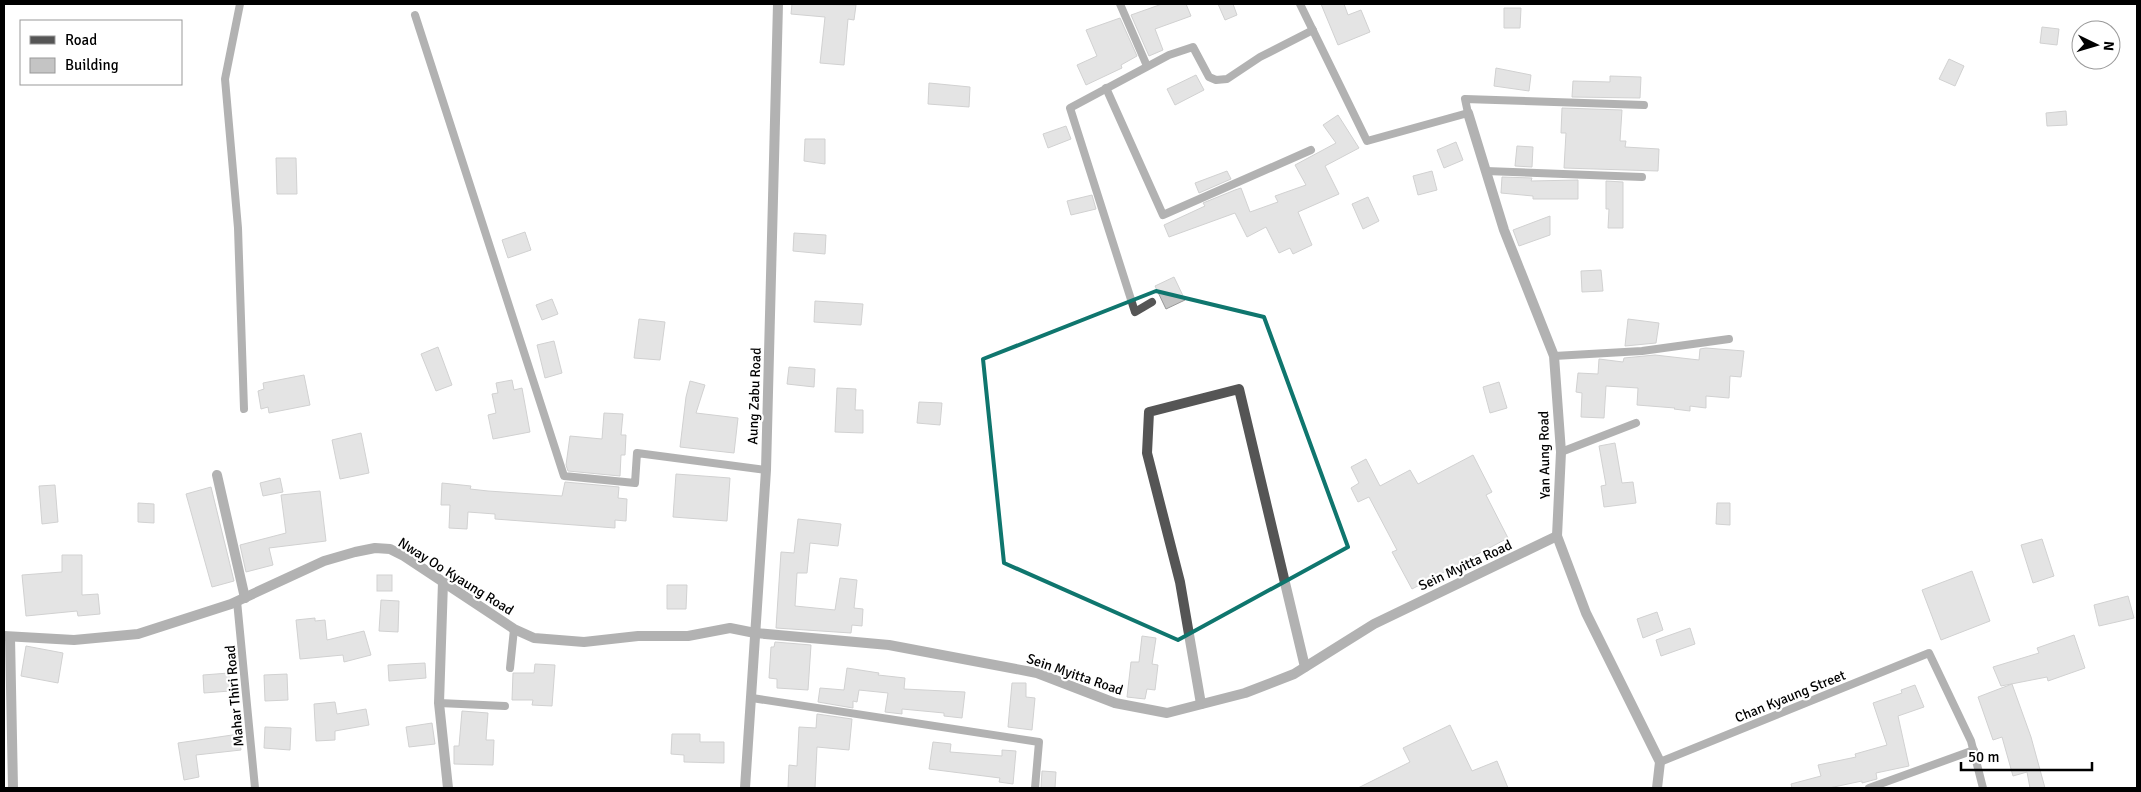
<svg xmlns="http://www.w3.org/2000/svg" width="2141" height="792" font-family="Signika,sans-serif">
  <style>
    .building { fill: #c4c4c4; stroke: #999 }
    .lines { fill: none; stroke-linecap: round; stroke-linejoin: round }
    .service { stroke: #555; stroke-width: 8 }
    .minor { stroke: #555; stroke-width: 10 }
    .marked { fill: none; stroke: #0f766e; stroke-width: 4; stroke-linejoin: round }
    .labels { text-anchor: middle; stroke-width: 4.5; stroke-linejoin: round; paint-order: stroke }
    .street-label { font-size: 14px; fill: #000; stroke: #fff }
  </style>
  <rect width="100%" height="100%" fill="#fff"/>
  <g class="building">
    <polygon points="792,4 856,5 854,20 848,19 844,65 820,63 825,17 791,14"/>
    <polygon points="1162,4 1186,4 1191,16 1155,29 1163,50 1149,56 1131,15"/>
    <polygon points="1218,4 1233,4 1237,15 1225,20"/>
    <polygon points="1321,4 1344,4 1348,15 1361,10 1370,32 1338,45"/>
    <polygon points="1504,8 1521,8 1520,28 1504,28"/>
    <polygon points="1120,18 1137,56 1121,65 1122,68 1086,85 1077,65 1097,56 1086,30"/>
    <polygon points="2042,27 2059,29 2057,45 2040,43"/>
    <polygon points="1949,59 1964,66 1955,86 1939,79"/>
    <polygon points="1496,68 1531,75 1529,91 1494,86"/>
    <polygon points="1196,75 1204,90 1175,105 1167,89"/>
    <polygon points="1610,76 1641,77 1640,98 1572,97 1573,81 1610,82"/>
    <polygon points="929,83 970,87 969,107 928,104"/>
    <polygon points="1562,108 1622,110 1620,141 1626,141 1625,147 1659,149 1658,171 1564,168 1566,133 1561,133"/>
    <polygon points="2066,111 2067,125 2047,126 2046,113"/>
    <polygon points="1338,115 1359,148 1325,166 1339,194 1298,212 1312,245 1293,254 1290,248 1279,253 1266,227 1247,237 1235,213 1169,237 1164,225 1205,206 1203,203 1235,190 1241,188 1250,212 1278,202 1275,196 1306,185 1295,165 1336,143 1323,125"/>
    <polygon points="1066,126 1071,139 1048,148 1043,134"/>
    <polygon points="805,139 825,139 825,164 804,161"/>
    <polygon points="1456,142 1463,160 1444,168 1437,150"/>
    <polygon points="1517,146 1533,147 1532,167 1515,166"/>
    <polygon points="276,158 296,158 297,194 277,194"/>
    <polygon points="1227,171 1231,179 1199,193 1195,183"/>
    <polygon points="1432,171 1437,190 1418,195 1413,176"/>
    <polygon points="1502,177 1532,178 1531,181 1578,180 1578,199 1533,199 1533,196 1501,193"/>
    <polygon points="1606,181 1623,182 1623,228 1608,228 1609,209 1606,209"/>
    <polygon points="1092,195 1096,209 1071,215 1067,201"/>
    <polygon points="1368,197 1379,221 1363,229 1352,204"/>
    <polygon points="1550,216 1550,235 1519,246 1513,230"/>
    <polygon points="525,232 531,250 508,258 502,240"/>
    <polygon points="794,233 826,235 825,254 793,251"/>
    <polygon points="1601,270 1603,291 1582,292 1581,271"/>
    <polygon points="1174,277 1185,300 1166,309 1155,286"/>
    <polygon points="552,299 558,314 542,320 536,305"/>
    <polygon points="815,301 863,304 861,325 814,322"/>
    <polygon points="639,319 665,322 660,360 634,358"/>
    <polygon points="1628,319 1659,323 1656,343 1625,346"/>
    <polygon points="554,341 562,373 545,378 537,345"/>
    <polygon points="438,347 452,385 436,391 421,354"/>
    <polygon points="1706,348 1744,351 1741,377 1730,376 1729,398 1706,396 1706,408 1690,406 1690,411 1674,409 1675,408 1637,405 1638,388 1606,386 1604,418 1581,417 1582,393 1576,392 1578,373 1598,374 1599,359 1623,362 1624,358 1655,355 1699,360 1700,349"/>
    <polygon points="789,367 815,369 814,387 787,384"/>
    <polygon points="304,375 310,405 269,413 268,407 261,409 258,391 264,389 263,383"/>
    <polygon points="512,380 514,390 522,388 530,432 493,439 488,415 496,413 492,394 498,393 496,383"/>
    <polygon points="690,381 705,385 696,413 738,418 734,453 680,447 686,397"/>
    <polygon points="1499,382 1507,408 1490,413 1483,387"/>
    <polygon points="837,388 856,389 855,410 863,410 863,433 835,432"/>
    <polygon points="919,402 942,403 940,425 917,423"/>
    <polygon points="604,413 623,414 621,435 626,435 625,455 621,455 620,476 568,471 566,465 570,436 602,439"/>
    <polygon points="361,433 369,473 340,479 332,440"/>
    <polygon points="1615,443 1622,483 1633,482 1636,503 1604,507 1601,486 1606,485 1599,446"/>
    <polygon points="1473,455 1492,492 1486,495 1508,538 1412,589 1392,552 1397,550 1369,497 1358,502 1351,488 1359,483 1351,467 1366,459 1380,486 1410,470 1418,484"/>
    <polygon points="676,474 730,478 727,521 673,517"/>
    <polygon points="280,478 283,492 263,496 260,483"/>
    <polygon points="565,482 619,487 618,498 627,499 626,521 615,520 615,528 495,519 495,514 468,512 467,529 449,528 450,505 441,505 442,483 471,486 470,489 488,491 562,496"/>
    <polygon points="55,485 58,522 42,524 39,486"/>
    <polygon points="211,487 234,581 212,587 186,494"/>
    <polygon points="320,491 326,541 269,548 273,565 246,572 240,545 286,533 281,495"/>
    <polygon points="138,503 154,504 154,523 138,522"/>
    <polygon points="1717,503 1730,503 1730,525 1716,524"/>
    <polygon points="798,519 841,524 838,546 810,543 807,573 797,573 795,606 835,610 840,578 857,580 854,608 863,609 862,626 852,625 851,633 776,628 781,552 794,553"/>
    <polygon points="2042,539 2054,576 2033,583 2021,545"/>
    <polygon points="62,555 82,555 82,595 98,594 100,614 78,616 77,611 26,616 22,575 62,572"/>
    <polygon points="1972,571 1990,621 1941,640 1922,590"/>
    <rect x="377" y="575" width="15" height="16"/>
    <polygon points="667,585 687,585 686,609 667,609"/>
    <polygon points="2128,596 2134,618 2099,626 2094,605"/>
    <polygon points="381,600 399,601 398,632 379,631"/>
    <polygon points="1657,612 1663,630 1643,638 1637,619"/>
    <polygon points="315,618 315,621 325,620 327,640 364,631 371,655 344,662 343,655 300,659 296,620"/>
    <polygon points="1690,628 1695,644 1661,656 1656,640"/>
    <polygon points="2074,635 2085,668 2048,681 2047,677 2001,686 1993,667 2039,653 2037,648"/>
    <polygon points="1142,636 1156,638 1152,664 1158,665 1155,690 1147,689 1145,699 1127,697 1131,662 1139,662"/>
    <polygon points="775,642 811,645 808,690 777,688 777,679 769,678 771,647 774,647"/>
    <polygon points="26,646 63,653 58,683 21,676"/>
    <polygon points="425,663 426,678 389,681 388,665"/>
    <polygon points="535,664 555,665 552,706 532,705 533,700 512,700 513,673 534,673"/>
    <polygon points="847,668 879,673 878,675 905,678 904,689 965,692 962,718 944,716 944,713 902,709 902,714 885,712 888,693 859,690 857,702 853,701 853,708 818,702 820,688 844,690"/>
    <polygon points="229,673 230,691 204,693 203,675"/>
    <polygon points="287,674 288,700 265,701 264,675"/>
    <polygon points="1012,683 1026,683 1026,697 1035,698 1032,730 1008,727"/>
    <polygon points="2012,684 2031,737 2045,788 2030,788 2027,772 2013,776 2002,737 1993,740 1978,697"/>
    <polygon points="1915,685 1924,707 1898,716 1909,766 1876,773 1877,779 1862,783 1862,781 1829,788 1792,788 1791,784 1821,776 1818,765 1856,757 1855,754 1887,745 1873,703 1902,693 1901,690"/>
    <polygon points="335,702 337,714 366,709 369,725 335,731 335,740 316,741 314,704"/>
    <polygon points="462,711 488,713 486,740 494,740 493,765 454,764 454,746 459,746"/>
    <polygon points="817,714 852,719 849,750 817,747 815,788 788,788 789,765 797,766 799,727 816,728"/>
    <polygon points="432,723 435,744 409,747 406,727"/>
    <polygon points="1450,725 1472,771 1497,761 1508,788 1358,788 1410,762 1403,748"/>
    <polygon points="265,727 291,728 290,750 264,748"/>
    <polygon points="239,734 241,750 196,755 199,777 184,780 178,743"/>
    <polygon points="672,734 700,734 700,742 724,742 724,763 684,762 684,755 671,754"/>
    <polygon points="933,742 951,744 950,752 1002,756 1002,750 1016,751 1013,784 999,782 1000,778 929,769"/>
    <polygon points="1042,771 1056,772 1055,788 1041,788"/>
  </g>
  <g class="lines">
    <g class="service">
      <polyline points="240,4 225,79 238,228 244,409"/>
      <polyline points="1120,4 1147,66"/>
      <polyline points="1300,4 1367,141 1468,113 1465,99 1644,105"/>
      <polyline points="415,15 564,476 635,483 637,453 766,470"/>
      <polyline points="1106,88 1163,215 1311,150"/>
      <polyline points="1486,171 1642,177"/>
      <polyline points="1152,302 1135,312 1070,108 1169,55 1193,47 1209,77 1216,80 1227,79 1260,57 1313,30"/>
      <polyline points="1554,356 1642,351 1729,339"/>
      <polyline points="1561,452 1636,423"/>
      <polyline points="237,601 255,788"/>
      <polyline points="510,668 514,629"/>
      <polyline points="752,698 1039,742 1035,788"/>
      <polyline points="439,703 505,706"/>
      <polyline points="1660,762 1929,653 1971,741 1983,788"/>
      <polyline points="1869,788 1974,750"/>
    </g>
    <g class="minor">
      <polyline points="1468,113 1504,230 1554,356 1561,452 1557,536 1586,613 1660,762 1657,788"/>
      <polyline points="217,475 245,598"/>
      <polyline points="443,582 439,703 448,788"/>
      <polyline points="4,636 74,640 138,634 231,604 324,561 355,552 375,548 390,549 404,556 514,629 534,638 584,642 638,636 688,636 730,628 755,633 889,645 1037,673 1115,703 1167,713 1245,693 1294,674 1374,624 1557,536"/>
      <polyline points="10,637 13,788"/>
      <polyline points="1201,704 1180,582 1147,453 1149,412 1239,389 1305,667"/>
      <polyline points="745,788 766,470 778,4"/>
    </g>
  </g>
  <path d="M0 0H2141V792H0ZM1156,291l108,26 84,230 -170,93 -174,-77 -21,-204z" fill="#fff" fill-opacity=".55" fill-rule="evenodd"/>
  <path class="marked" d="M1156,291l108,26 84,230 -170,93 -174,-77 -21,-204z"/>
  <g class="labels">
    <g class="street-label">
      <text transform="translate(754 396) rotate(-88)" y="5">Aung Zabu Road</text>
      <text transform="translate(1544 455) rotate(-91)" y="5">Yan Aung Road</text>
      <text transform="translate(1465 565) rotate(-25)" y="5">Sein Myitta Road</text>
      <text transform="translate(456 576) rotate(32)" y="5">Nway Oo Kyaung Road</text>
      <text transform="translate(1075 674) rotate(19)" y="5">Sein Myitta Road</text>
      <text transform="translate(234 696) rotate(-95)" y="5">Mahar Thiri Road</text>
      <text transform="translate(1790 696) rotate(-22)" y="5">Chan Kyaung Street</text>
    </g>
  </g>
  <rect width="2141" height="792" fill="none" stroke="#000000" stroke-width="10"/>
  <rect x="20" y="20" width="162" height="65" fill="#ffffff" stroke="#999999"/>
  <rect x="30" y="36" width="25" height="8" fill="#555555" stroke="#999999"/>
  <text x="65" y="45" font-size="15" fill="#000000">Road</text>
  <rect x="30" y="58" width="25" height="15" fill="#c4c4c4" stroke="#999999"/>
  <text x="65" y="70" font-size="15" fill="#000000">Building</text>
  <g transform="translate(2096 45) rotate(95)"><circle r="24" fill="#ffffff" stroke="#999999"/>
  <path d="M0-4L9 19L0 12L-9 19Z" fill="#000000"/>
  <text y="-8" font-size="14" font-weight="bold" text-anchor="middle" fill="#000000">N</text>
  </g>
  <path d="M1961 762v8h131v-8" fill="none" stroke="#000000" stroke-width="2.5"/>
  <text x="1968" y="762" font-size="15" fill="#000000" stroke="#ffffff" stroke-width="4" paint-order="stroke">50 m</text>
</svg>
